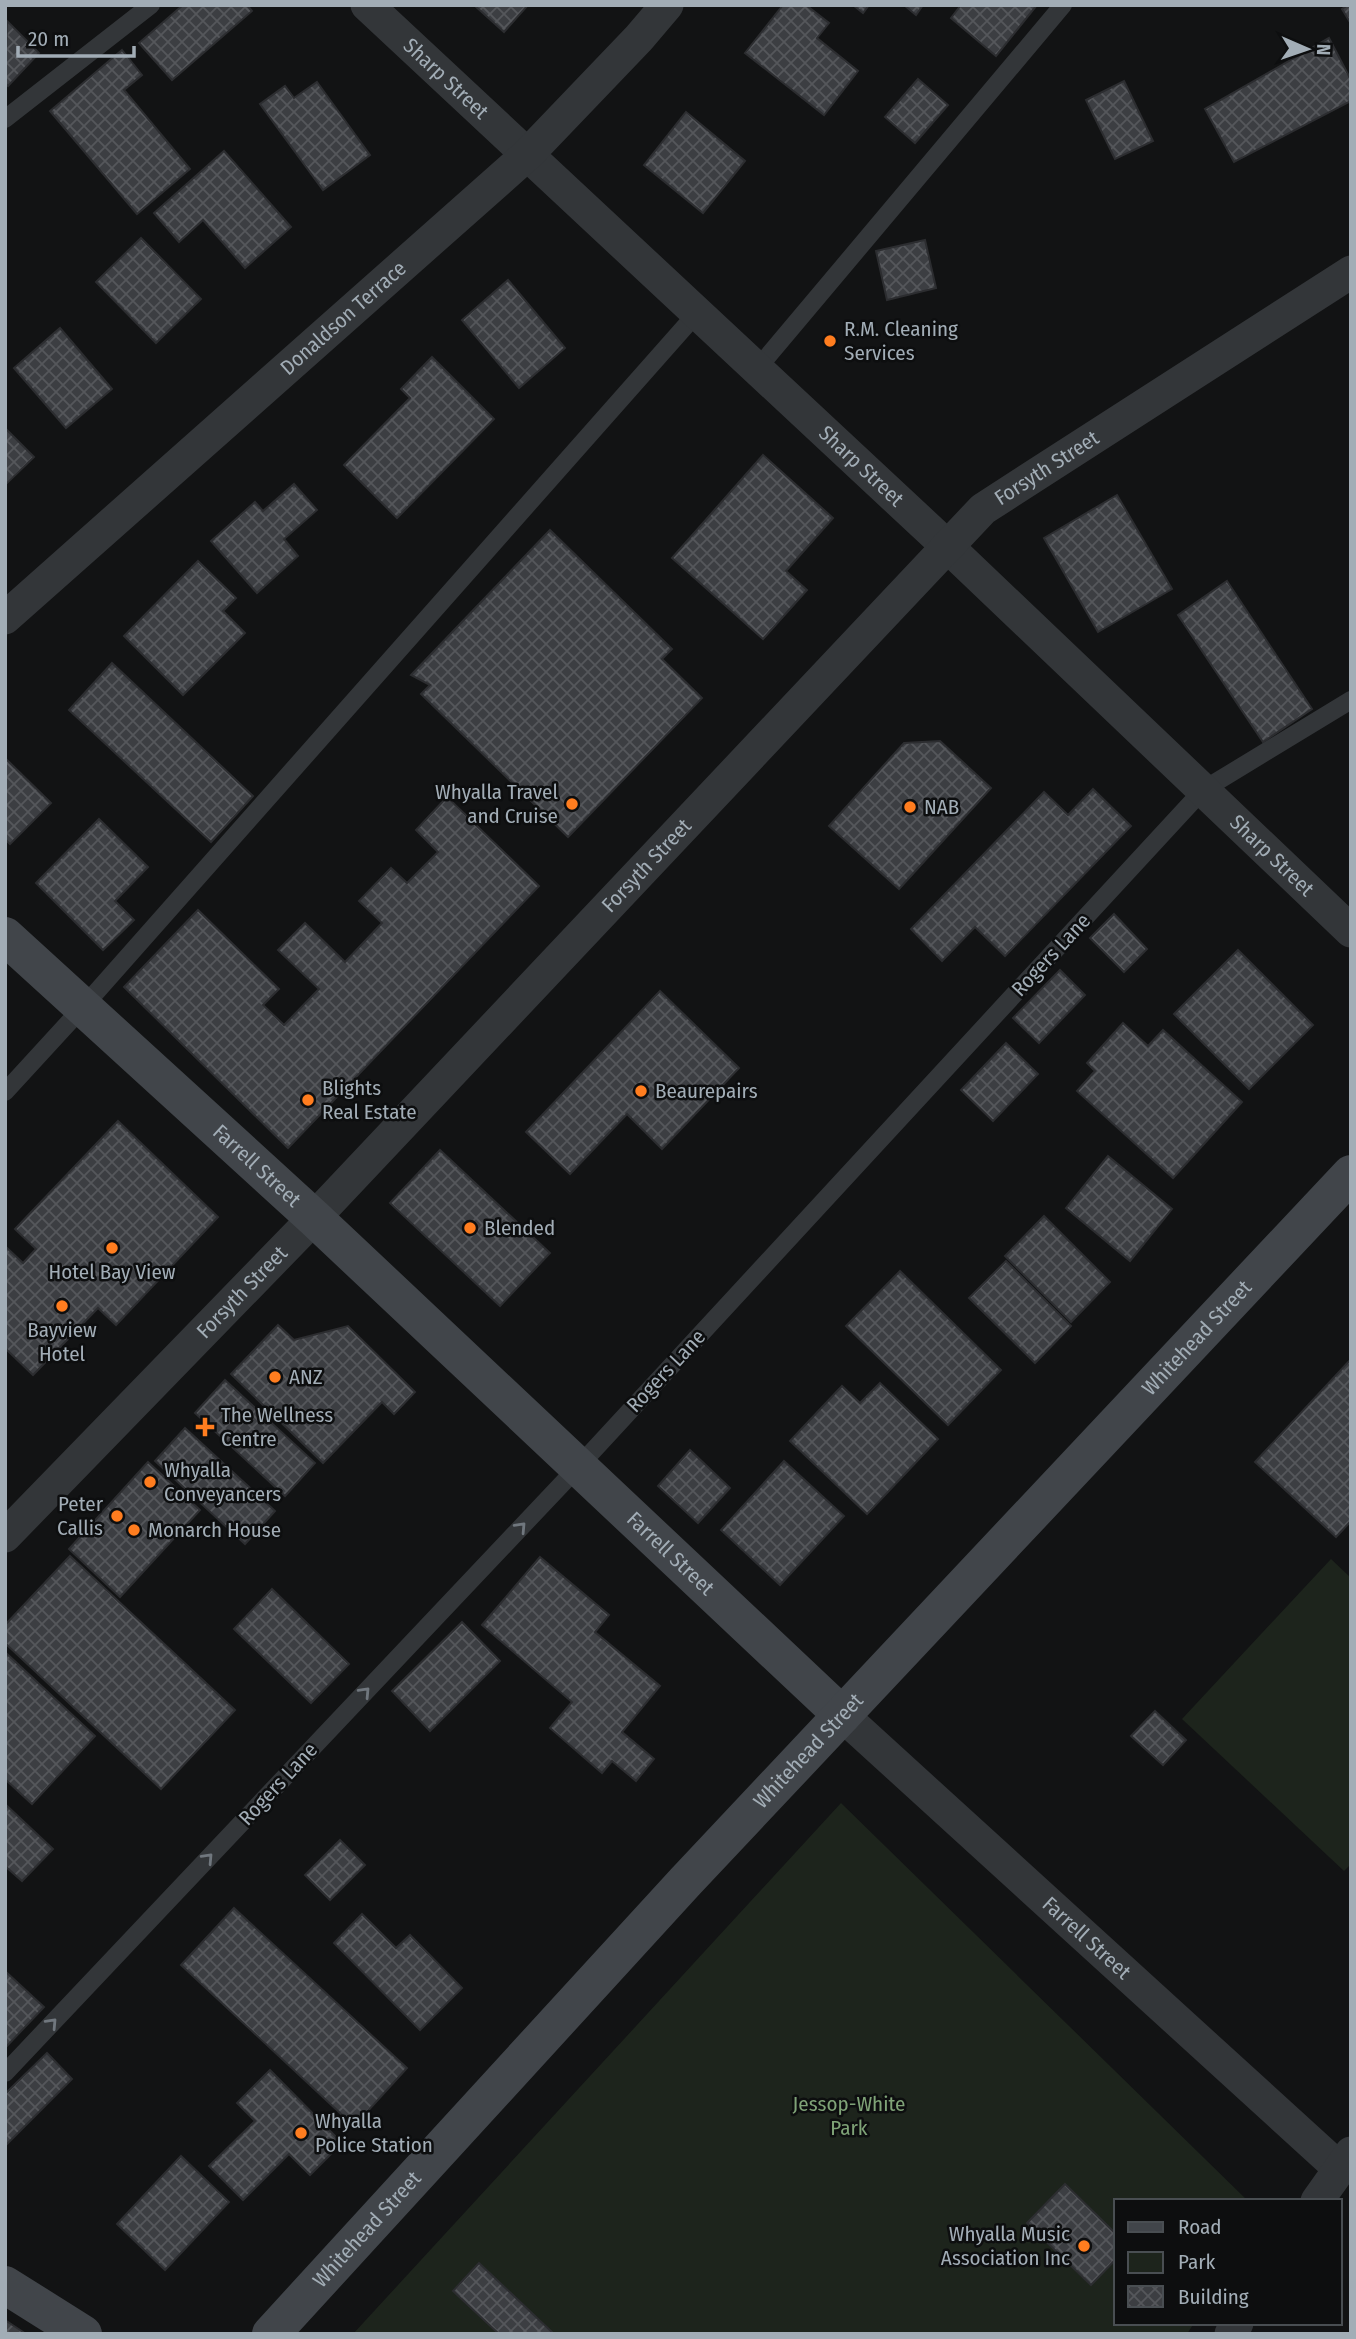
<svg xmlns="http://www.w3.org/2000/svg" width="1356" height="2339" font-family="'Fira Sans Condensed',sans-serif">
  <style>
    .green { fill: #1d241c }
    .building { fill: url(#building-cross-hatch); stroke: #2c2d30; stroke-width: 2 }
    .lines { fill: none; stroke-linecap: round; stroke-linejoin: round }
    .service { stroke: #333639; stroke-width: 18 }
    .minor { stroke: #333639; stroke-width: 33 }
    .secondary { stroke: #41454a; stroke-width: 38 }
    .oneway { stroke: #70777e }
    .poi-dot { fill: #ff7d1f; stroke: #0d0e0f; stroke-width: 2.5 }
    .labels { text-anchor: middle; stroke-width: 5; stroke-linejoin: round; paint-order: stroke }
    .street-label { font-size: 21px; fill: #a2adb6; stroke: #0d0e0f }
    .poi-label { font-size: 21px; fill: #a2adb6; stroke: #0d0e0f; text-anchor: start }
    .park-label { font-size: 21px; fill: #7fa377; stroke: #0d0e0f }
  </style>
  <defs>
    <pattern id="building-cross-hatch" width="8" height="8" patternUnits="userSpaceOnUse" patternTransform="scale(1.75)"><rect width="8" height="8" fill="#3c3e42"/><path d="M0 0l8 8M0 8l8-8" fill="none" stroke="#55575b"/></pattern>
  </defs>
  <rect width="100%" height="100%" fill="#121314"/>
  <g class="green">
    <polygon points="1331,1559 1351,1578 1351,1864 1344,1871 1182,1719"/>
    <polygon points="841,1803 1248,2201 1116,2201 1116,2323 1194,2323 1187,2334 353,2334"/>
  </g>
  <g class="building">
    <polygon points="183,5 247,5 252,11 172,80 139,43"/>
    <polygon points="474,5 528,5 504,32"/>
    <polygon points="783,5 806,5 829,23 817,38 858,71 824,115 745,53"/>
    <polygon points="853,5 869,5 863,13"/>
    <polygon points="904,5 923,5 916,15"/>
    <polygon points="961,5 1037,5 996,56 951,18"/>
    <polygon points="1348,5 1351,5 1351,24 1342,9"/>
    <polygon points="7,21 39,53 8,86 5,83"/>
    <polygon points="1329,38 1351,80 1351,101 1234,162 1205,109"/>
    <polygon points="122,50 142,75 124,90 190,169 137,214 50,111"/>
    <polygon points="918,79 948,105 915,143 885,117"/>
    <polygon points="1124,81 1153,141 1115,159 1086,100"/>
    <polygon points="317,82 370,155 323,190 260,104 285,86 294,98"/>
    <polygon points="686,112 745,161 703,213 644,165"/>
    <polygon points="224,151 291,227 245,268 203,220 179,242 154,213"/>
    <polygon points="141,238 201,299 156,343 96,282"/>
    <polygon points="925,240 936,288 887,300 876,251"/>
    <polygon points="508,280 565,348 519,388 462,320"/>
    <polygon points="60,328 112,389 66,428 14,368"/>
    <polygon points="432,357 494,419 397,518 344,465 410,398 401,389"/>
    <polygon points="5,428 34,457 5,485"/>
    <polygon points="763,455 833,518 786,571 807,590 763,639 672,558"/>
    <polygon points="294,484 317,510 284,539 298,556 257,593 211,541 255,502 263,511"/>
    <polygon points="1117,495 1172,589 1098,632 1044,538"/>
    <polygon points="550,530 672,649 662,659 702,698 568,837 421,694 430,685 411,675"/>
    <polygon points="198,561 236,598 223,611 245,633 183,695 124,636"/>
    <polygon points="1227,581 1312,709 1263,742 1178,615"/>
    <polygon points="112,663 253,796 211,842 69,710"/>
    <polygon points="940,741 991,788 899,889 829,826 904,743"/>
    <polygon points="5,758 51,803 10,844 5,839"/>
    <polygon points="1093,789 1131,826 1005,956 975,927 942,961 911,929 1044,792 1068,815"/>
    <polygon points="447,797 539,886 288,1148 124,987 198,910 279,989 263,1005 284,1025 319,989 278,950 305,923 345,962 382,923 359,901 391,868 407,883 438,852 416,830"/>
    <polygon points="99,819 148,867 115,901 134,920 103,950 36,883"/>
    <polygon points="1114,914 1147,949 1124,972 1090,938"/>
    <polygon points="1238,950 1313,1025 1249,1089 1174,1014"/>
    <polygon points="1060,970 1085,995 1039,1043 1013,1018"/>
    <polygon points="660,991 739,1068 662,1149 627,1114 570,1174 526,1132"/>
    <polygon points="1123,1023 1148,1046 1163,1030 1242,1102 1173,1178 1077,1091 1095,1071 1087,1063"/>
    <polygon points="1006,1043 1038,1074 993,1121 961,1090"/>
    <polygon points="118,1121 218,1217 116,1325 98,1308 33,1375 5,1348 5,1246 23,1263 36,1249 15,1229"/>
    <polygon points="440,1150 550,1253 500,1306 390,1203"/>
    <polygon points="1108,1156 1172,1209 1130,1261 1066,1208"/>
    <polygon points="1044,1216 1110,1282 1071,1322 1005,1256"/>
    <polygon points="1006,1261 1071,1326 1035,1363 969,1298"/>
    <polygon points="900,1271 1001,1370 948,1425 846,1326"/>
    <polygon points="278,1325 294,1340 348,1326 415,1392 394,1414 382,1402 323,1463 231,1374"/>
    <polygon points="1351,1359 1351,1521 1336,1537 1255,1462"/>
    <polygon points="225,1380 315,1463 285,1496 195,1413"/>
    <polygon points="880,1383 938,1439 867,1514 790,1441 842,1386 860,1403"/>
    <polygon points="185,1428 275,1511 245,1544 155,1461"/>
    <polygon points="690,1450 730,1488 698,1523 658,1486"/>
    <polygon points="784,1461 844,1516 780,1585 721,1530"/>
    <polygon points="148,1462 200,1510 120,1597 69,1549"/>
    <polygon points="70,1556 235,1710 161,1789 5,1643 5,1625"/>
    <polygon points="540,1557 609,1615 595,1632 660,1686 622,1732 654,1759 636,1781 612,1761 602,1773 550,1728 572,1702 482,1625"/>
    <polygon points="272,1589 349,1664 311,1703 234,1629"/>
    <polygon points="462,1622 500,1661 430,1731 392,1691"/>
    <polygon points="5,1652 95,1736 32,1804 5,1779"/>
    <polygon points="1155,1711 1186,1740 1163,1765 1131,1736"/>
    <polygon points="5,1804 53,1849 22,1881 5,1866"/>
    <polygon points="340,1840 365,1865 330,1900 305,1875"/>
    <polygon points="234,1908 407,2068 354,2126 181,1965"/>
    <polygon points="362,1914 396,1948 410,1935 462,1988 420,2030 334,1943"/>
    <polygon points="5,1971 44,2007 5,2048"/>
    <polygon points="47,2053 72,2079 5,2146 5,2094"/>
    <polygon points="270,2070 342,2143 310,2175 289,2154 243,2200 209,2166 255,2121 237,2103"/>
    <polygon points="181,2156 229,2202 165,2270 117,2224"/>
    <polygon points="1065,2184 1116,2234 1116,2259 1091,2285 1027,2223"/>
    <polygon points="479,2263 554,2334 499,2334 453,2291"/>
    <polygon points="5,2320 26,2334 5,2334"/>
  </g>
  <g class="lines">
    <g class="service">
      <polyline points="5,119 151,5"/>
      <polyline points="757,369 1063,5"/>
      <polyline points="5,1092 83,1007 697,313"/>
      <polyline points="5,2073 578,1467 1203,790 1351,700"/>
    </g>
    <g class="minor">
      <path id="s1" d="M367,5l581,542 403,384"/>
      <path id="s2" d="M5,618l522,-463 112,-117 28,-33"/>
      <path id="s3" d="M5,1536l309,-318 669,-709 368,-237"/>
      <path id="s4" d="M842,1715l497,453"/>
      <polyline points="1317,2201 1351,2153"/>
      <polyline points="1231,2334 1237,2323"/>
    </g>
    <g class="secondary">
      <path id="s5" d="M5,936l309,282 528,497"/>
      <polyline points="5,2285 83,2334"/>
      <path id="s6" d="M271,2334l414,-452 666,-708"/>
    </g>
  </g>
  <defs><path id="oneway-chevron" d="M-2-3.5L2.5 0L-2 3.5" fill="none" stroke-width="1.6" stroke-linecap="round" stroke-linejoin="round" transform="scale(1.75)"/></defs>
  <g class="oneway">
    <use href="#oneway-chevron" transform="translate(521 1527) rotate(-47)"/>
    <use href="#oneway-chevron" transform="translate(365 1692) rotate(-47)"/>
    <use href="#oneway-chevron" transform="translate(208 1858) rotate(-47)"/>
    <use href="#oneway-chevron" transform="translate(52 2023) rotate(-47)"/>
  </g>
  <g class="poi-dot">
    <circle cx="830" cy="341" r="7"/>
    <circle cx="572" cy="804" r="7"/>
    <circle cx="910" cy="807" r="7"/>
    <circle cx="641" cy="1091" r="7"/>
    <circle cx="308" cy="1100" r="7"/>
    <circle cx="470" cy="1228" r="7"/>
    <circle cx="112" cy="1248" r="7"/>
    <circle cx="62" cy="1306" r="7"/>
    <circle cx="275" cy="1377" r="7"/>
    <path d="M201.5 1416.5h7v7h7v7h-7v7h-7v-7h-7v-7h7z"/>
    <circle cx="150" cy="1482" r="7"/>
    <circle cx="117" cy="1516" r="7"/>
    <circle cx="134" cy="1530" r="7"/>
    <circle cx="301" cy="2133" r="7"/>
    <circle cx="1084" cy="2246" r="7"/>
  </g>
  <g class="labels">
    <g class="street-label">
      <text dy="7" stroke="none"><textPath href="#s1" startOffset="108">Sharp Street</textPath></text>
      <text dy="7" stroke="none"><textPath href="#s2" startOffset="452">Donaldson Terrace</textPath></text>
      <text dy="7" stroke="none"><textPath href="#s1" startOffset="676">Sharp Street</textPath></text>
      <text dy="7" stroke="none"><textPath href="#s3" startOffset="1494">Forsyth Street</textPath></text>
      <text dy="7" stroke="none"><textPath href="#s1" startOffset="1242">Sharp Street</textPath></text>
      <text dy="7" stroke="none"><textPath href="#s3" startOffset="928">Forsyth Street</textPath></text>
      <text transform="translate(1051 955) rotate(-47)" y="7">Rogers Lane</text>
      <text dy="7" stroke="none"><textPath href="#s5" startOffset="341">Farrell Street</textPath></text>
      <text dy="7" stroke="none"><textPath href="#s3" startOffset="340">Forsyth Street</textPath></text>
      <text dy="7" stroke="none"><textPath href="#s6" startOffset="1360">Whitehead Street</textPath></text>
      <text transform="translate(666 1371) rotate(-47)" y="7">Rogers Lane</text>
      <text dy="7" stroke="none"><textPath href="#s5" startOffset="908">Farrell Street</textPath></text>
      <text dy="7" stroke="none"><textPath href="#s6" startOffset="793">Whitehead Street</textPath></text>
      <text transform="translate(278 1784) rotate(-47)" y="7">Rogers Lane</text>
      <text dy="7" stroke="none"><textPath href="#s4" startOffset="331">Farrell Street</textPath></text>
      <text dy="7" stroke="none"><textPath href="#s6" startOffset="142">Whitehead Street</textPath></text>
    </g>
    <g class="poi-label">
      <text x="844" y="336">R.M. Cleaning<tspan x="844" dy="24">Services</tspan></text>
      <text x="558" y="799" text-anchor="end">Whyalla Travel<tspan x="558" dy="24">and Cruise</tspan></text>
      <text x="924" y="814">NAB</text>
      <text x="322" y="1095">Blights<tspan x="322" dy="24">Real Estate</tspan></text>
      <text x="655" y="1098">Beaurepairs</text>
      <text x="484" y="1235">Blended</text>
      <text x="112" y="1279" text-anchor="middle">Hotel Bay View</text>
      <text x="62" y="1337" text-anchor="middle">Bayview<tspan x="62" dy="24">Hotel</tspan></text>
      <text x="289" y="1384">ANZ</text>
      <text x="221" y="1422">The Wellness<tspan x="221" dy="24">Centre</tspan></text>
      <text x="164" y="1477">Whyalla<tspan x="164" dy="24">Conveyancers</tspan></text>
      <text x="103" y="1511" text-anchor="end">Peter<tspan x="103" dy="24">Callis</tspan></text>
      <text x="148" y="1537">Monarch House</text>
      <text x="315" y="2128">Whyalla<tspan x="315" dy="24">Police Station</tspan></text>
      <text x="1070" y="2241" text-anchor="end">Whyalla Music<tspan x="1070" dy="24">Association Inc</tspan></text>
    </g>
    <g class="park-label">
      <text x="849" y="2111">Jessop-White<tspan x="849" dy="24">Park</tspan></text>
    </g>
  </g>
  <rect width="1356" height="2339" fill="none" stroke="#a2adb6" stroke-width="14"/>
  <rect x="1114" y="2199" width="228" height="126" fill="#0d0e0f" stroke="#494e52" stroke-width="2"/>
  <rect x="1128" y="2222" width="35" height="10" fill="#41454a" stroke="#494e52" stroke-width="2"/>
  <text x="1178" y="2234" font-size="21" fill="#a2adb6">Road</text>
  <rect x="1128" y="2252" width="35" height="21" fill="#1d241c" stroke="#494e52" stroke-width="2"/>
  <text x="1178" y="2269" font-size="21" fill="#a2adb6">Park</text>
  <rect x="1128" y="2286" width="35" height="21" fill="url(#building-cross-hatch)" stroke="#494e52" stroke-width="2"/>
  <text x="1178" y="2304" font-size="21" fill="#a2adb6">Building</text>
  <g transform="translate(1307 49) rotate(92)" stroke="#0d0e0f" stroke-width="5" paint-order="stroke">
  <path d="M0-5L12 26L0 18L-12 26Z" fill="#a2adb6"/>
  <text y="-10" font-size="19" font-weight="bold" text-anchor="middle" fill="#a2adb6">N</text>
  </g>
  <path d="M18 46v10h116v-10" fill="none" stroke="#a2adb6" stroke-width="3.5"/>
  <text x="28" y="46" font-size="21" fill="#a2adb6" stroke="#0d0e0f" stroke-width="5" paint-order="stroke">20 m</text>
</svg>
